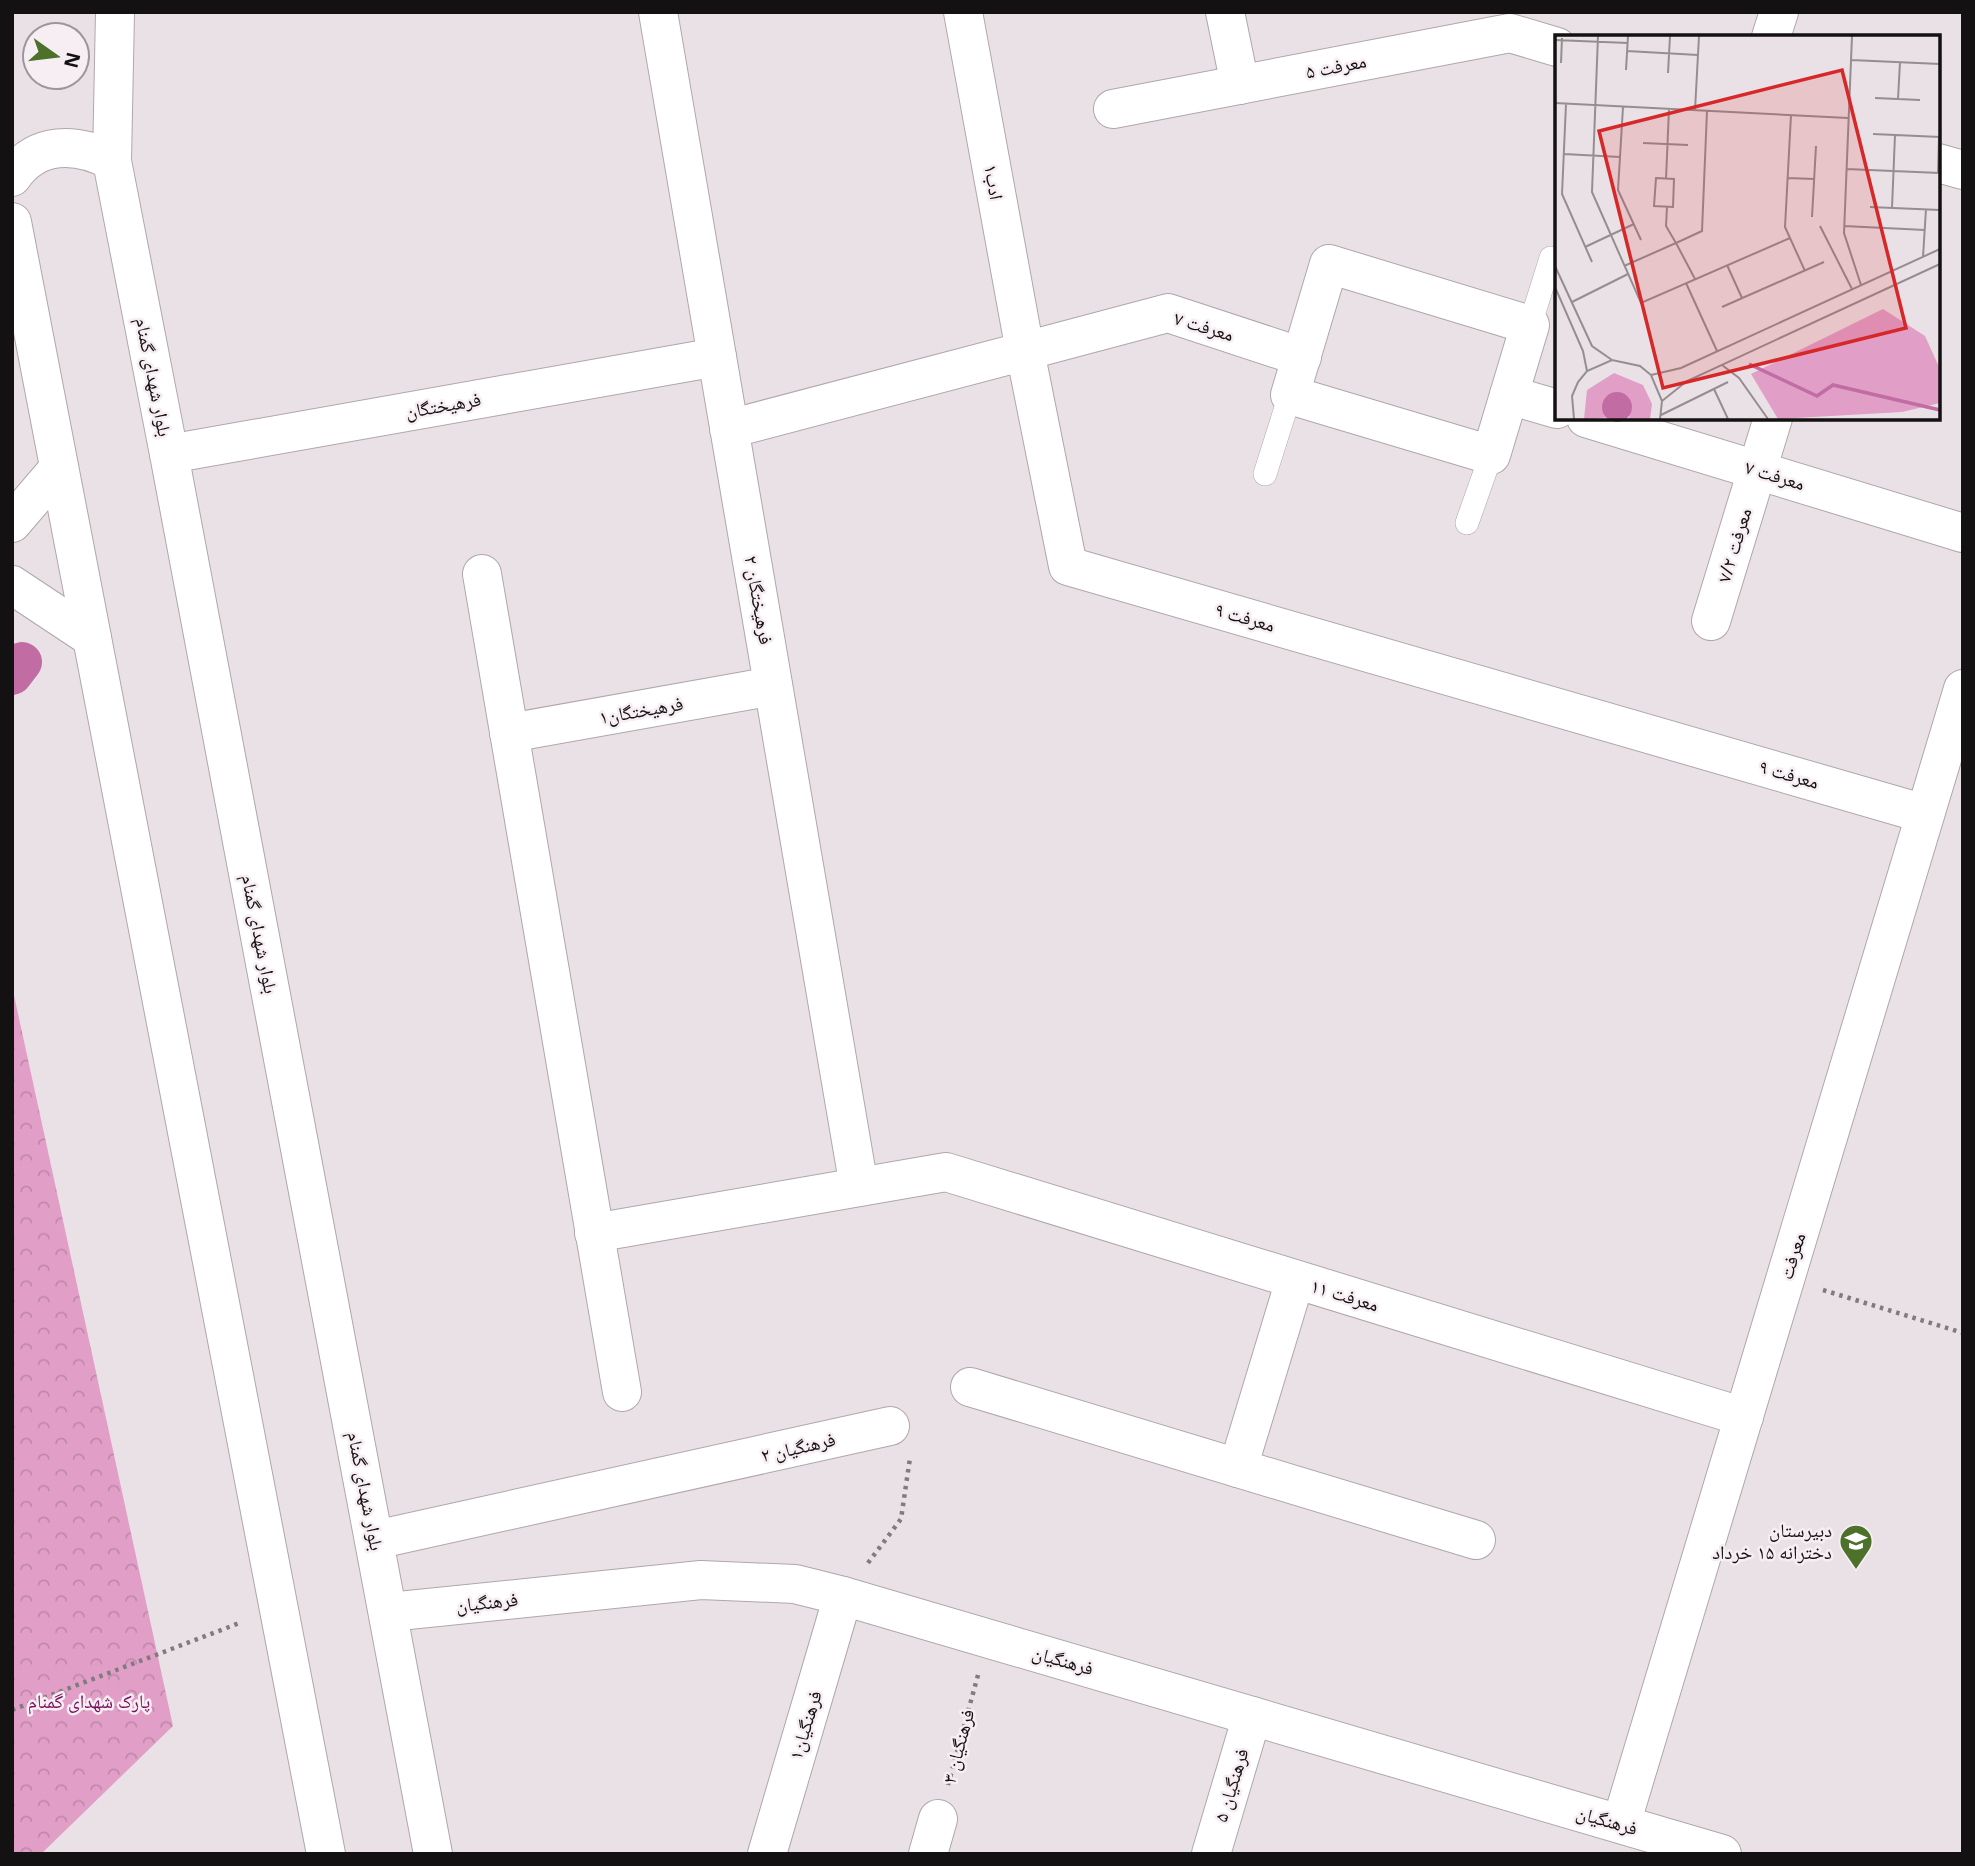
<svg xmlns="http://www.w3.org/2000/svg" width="1975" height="1866" font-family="'Open Sans','Noto Naskh Arabic',sans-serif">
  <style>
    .park { fill: url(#park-crowns) }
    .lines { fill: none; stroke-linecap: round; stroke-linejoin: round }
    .canal { stroke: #c16ca3; stroke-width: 40 }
    .service-casing { stroke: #afa7ab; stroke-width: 24 }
    .minor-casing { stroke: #afa7ab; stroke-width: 40 }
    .secondary-casing { stroke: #afa7ab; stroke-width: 40 }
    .path { stroke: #817b7e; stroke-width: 4.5; stroke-dasharray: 3.5 5; stroke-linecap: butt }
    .service { stroke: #fff; stroke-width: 23 }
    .minor { stroke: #fff; stroke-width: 38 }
    .secondary { stroke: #fff; stroke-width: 38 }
    .labels { text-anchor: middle; stroke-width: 5; stroke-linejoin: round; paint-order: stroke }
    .street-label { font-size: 19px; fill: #141112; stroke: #f7eef3 }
    .poi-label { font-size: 19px; fill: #141112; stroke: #f7eef3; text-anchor: end }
    .park-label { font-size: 19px; fill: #780e5c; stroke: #f7eef3 }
    .inset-river { fill: none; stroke: #c16ca3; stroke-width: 3.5 }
    .inset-road { fill: none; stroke: #948e91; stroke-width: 2 }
    .view { fill: #d62828; fill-opacity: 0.15; stroke: #d62828; stroke-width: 3.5 }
    .inset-edge { fill: none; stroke: #141112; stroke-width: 3.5 }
  </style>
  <defs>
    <pattern id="park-crowns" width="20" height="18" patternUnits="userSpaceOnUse" patternTransform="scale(1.75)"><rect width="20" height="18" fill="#e19fc8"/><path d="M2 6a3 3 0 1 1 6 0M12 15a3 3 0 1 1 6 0" fill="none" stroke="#c088ab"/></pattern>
  </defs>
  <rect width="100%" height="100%" fill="#eae1e6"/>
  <polygon class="park" points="12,986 173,1726 41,1854 12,1854"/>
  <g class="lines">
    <polyline class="canal" points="12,675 22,662"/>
    <defs>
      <g id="service">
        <polyline points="1530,325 1551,258"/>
        <polyline points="1265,474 1290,395"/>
        <polyline points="1467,523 1491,455"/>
      </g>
      <g id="minor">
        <polyline points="658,12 859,1187"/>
        <polyline points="963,12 1025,351 1168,313 1302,357"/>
        <polyline points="1225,12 1240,85"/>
        <polyline points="1771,37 1779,12"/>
        <polyline points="1113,109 1510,33 1557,47"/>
        <polyline points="1938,163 1963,170"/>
        <polygon points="1329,264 1530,325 1491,455 1290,395"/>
        <polyline points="1509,395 1557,409"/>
        <polyline points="1586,418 1963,533"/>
        <polyline points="729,429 1025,351 1068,566 1925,814"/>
        <polyline points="169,454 717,357"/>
        <polyline points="12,523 59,468"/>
        <polyline points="482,574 622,1392"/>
        <polyline points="12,585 92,638"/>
        <polyline points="1711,621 1773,418"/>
        <polyline points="509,733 773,686"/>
        <polyline points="594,1233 946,1172 1744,1417"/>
        <polyline points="970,1387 1476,1540"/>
        <polyline points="1238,1468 1295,1280"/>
        <polyline points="375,1540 890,1426"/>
        <polyline points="389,1612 701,1580 795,1584 843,1596 1722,1854"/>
        <polyline points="1621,1824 1963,689"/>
        <polyline points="767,1854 843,1596"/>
        <polyline points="928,1854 938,1819"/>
        <polyline points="1211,1854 1252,1716"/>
      </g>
      <g id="secondary">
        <polyline points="115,12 112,161 169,454 433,1854"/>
        <path d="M12,177c24,-36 65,-35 100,-16"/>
        <polyline points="12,222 326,1854"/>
      </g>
    </defs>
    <use href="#service" class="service-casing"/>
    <use href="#minor" class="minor-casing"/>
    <use href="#secondary" class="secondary-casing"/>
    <g class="path">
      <polyline points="1823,1290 1963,1333"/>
      <polyline points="868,1563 901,1519 910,1458"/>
      <polyline points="12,1710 242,1622"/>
      <polyline points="948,1785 978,1675"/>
    </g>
    <use href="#service" class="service"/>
    <use href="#minor" class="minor"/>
    <use href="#secondary" class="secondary"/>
  </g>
  <defs>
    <symbol id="school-pin" viewBox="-11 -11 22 30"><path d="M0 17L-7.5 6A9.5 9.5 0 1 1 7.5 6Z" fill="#4d712a" stroke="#f7eef3"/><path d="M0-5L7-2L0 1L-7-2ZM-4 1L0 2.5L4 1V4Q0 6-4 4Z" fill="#fff"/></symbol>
  </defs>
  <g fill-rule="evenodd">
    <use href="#school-pin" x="1837" y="1522" width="38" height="52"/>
  </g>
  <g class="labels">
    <g class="street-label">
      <text transform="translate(1336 66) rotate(-11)" y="7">معرفت ۵</text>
      <text transform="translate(994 182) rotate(80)" y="7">ادب۱</text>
      <text transform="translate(1204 326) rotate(17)" y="7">معرفت ۷</text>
      <text transform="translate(154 377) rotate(79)" y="7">بلوار شهدای گمنام</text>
      <text transform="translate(443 405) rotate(-10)" y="7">فرهیختگان</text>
      <text transform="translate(1775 475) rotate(17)" y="7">معرفت ۷</text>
      <text transform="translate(1734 545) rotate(-73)" y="7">معرفت ۷/۲</text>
      <text transform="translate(759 600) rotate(80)" y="7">فرهیختگان ۲</text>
      <text transform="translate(1245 617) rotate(16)" y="7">معرفت ۹</text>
      <text transform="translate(641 710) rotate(-10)" y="7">فرهیختگان۱</text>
      <text transform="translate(1789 774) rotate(16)" y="7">معرفت ۹</text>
      <text transform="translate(260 934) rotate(79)" y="7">بلوار شهدای گمنام</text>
      <text transform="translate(1792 1256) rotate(-73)" y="7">معرفت</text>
      <text transform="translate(1345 1295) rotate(17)" y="7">معرفت ۱۱</text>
      <text transform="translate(798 1447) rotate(-13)" y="7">فرهنگیان ۲</text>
      <text transform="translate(366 1491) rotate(79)" y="7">بلوار شهدای گمنام</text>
      <text transform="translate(487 1602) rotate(-6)" y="7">فرهنگیان</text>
      <text transform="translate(1063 1660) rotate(16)" y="7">فرهنگیان</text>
      <text transform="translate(805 1725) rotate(-73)" y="7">فرهنگیان۱</text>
      <text transform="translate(958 1746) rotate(-75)" y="7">فرهنگیان ۳</text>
      <text transform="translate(1231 1785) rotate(-73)" y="7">فرهنگیان ۵</text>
      <text transform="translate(1607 1820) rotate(16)" y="7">فرهنگیان</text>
    </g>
    <g class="poi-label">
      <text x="1832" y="1537">دبیرستان<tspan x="1832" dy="22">دخترانه ۱۵ خرداد</tspan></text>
    </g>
    <g class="park-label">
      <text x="89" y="1708">پارک شهدای گمنام</text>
    </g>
  </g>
  <g transform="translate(1555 35)">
    <rect width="385" height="385" fill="#eae1e6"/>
    <path d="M59,338l29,12 9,19 -2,15h-23l3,-3 -46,3 3,-29z" fill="#e19fc8"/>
    <path d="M328,274l42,27 15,33v34l-38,9 -124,7 -27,-45z" fill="#e19fc8"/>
    <path d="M47 372a15 15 0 1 1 30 0a15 15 0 1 1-30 0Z" fill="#c16ca3"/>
    <path class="inset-river" d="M194,329l68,32 16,-11 107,25"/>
    <path class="inset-road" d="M43,1l-6,156 49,111 149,-65M297,1l-8,197 17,52M0,5l73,3M72,16l71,4M296,25l89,4M6,28l1,-25M71,35l2,-34M113,38l2,-37M320,63l45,2M343,64l2,-37M0,68l293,15M11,69l-4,90 30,68M68,72l-5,83 23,50M140,75l4,-74M236,80l-6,112 20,44M318,99l67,3M88,108l45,2M9,119l56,3M291,134l94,4M383,138l1,-36M101,143l18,1 -1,28 -19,-1zM233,143l26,1M111,144l3,-70M315,172l70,3M337,173l3,-73M257,182l4,-71M265,191l32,63M289,191l81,4M30,212l49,-23M368,222l3,-48M172,230l15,33M0,231l37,80 20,14M69,231l52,-23 -10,-17 1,-19M140,244l-19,-36 26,-12 5,-120M131,248l31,68M0,252l28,64 4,20M17,267l56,-28M167,272l102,-45M167,330l17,13 29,41M96,340l30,-7 259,-119M159,354l14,30M107,366l25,-20 253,-117M106,380l67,-33M19,384l-2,-23 6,-14 9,-11 25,-11 28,6 11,9 11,26 -2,18"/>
    <path class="view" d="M287,35l64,258 -243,60 -64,-257z"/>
    <rect width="385" height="385" class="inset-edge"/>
  </g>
  <rect width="1975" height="1866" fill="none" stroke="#141112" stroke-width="28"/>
  <g transform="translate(56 56) rotate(104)"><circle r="33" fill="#f7eef3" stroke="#9c9699" stroke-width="2"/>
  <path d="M0-5L12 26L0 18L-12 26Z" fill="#4d712a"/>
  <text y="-10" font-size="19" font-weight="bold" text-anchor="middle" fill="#141112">N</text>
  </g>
</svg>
